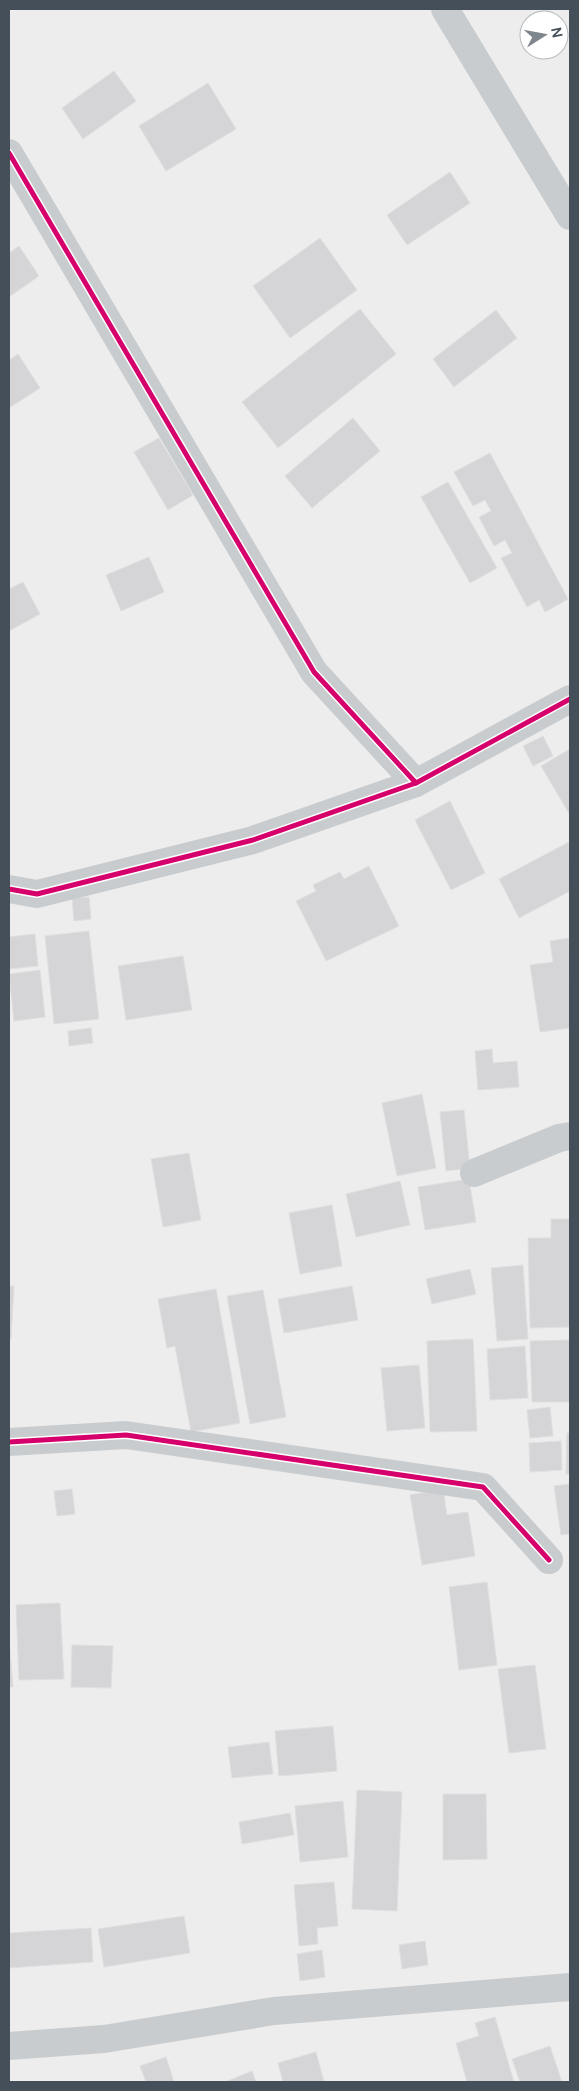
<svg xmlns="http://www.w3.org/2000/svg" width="579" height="2091" font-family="Manrope,sans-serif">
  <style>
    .building { fill: #d5d5d7; stroke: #dfdfe0 }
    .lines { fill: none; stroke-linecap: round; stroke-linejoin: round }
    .minor { stroke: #c9ccce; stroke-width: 28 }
    .cycleway-casing { stroke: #fff; stroke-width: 8 }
    .cycleway { stroke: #d6006c; stroke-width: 5 }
  </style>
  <rect width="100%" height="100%" fill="#eeeded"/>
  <g class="building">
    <polygon points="114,71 136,101 83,139 62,108"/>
    <polygon points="208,83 236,129 166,171 139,126"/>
    <polygon points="450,172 470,203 407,245 387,215"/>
    <polygon points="320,238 357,290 290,338 253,286"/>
    <polygon points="19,246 39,276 9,297 9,253"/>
    <polygon points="360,309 396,354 278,448 242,402"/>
    <polygon points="496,310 517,338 454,387 433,359"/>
    <polygon points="18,354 40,388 9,408 9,360"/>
    <polygon points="353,418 380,451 312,508 285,476"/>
    <polygon points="159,438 193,495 168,510 134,452"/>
    <polygon points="490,453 568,599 545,612 539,600 527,607 501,558 512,553 505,540 494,546 479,517 491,511 485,500 473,506 454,472"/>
    <polygon points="448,482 497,568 470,583 421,497"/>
    <polygon points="149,557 164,592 121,611 106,575"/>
    <polygon points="23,582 40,614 9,631 9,589"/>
    <polygon points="543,736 553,756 533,766 523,746"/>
    <polygon points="570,749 570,815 541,766"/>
    <polygon points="450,801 485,873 451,890 415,820"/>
    <polygon points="569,842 570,891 519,918 499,879"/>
    <polygon points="369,866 399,926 326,961 296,901 316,891 313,885 340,872 344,879"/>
    <polygon points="89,897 91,919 74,921 72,898"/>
    <polygon points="89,931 99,1019 54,1024 45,936"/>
    <polygon points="35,934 38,966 9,969 9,937"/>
    <polygon points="569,938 570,1028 540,1032 530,965 553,962 550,941"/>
    <polygon points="183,956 192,1010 126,1020 118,966"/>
    <polygon points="40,970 45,1017 14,1021 9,974"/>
    <polygon points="91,1028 93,1043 69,1046 68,1031"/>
    <polygon points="492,1049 493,1063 517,1061 519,1087 478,1090 475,1051"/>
    <polygon points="422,1094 436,1168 397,1176 382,1103"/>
    <polygon points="464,1110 470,1168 446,1171 440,1112"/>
    <polygon points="189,1153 201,1220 163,1227 151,1159"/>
    <polygon points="469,1179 476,1222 425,1230 418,1187"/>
    <polygon points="400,1181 410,1225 356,1237 346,1194"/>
    <polygon points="332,1205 342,1266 300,1274 289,1213"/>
    <polygon points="551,1219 570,1219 570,1327 530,1328 528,1238 551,1238"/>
    <polygon points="523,1265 528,1339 497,1341 491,1268"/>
    <polygon points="470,1269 476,1294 432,1304 426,1279"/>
    <polygon points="9,1286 14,1286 11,1339 9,1339"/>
    <polygon points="352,1286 358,1320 284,1333 278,1299"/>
    <polygon points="216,1289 240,1423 191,1432 175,1346 167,1348 158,1299"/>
    <polygon points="263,1290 286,1417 250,1424 227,1296"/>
    <polygon points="473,1339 477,1431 430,1432 427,1341"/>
    <polygon points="570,1340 570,1402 532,1402 530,1341"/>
    <polygon points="525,1346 528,1398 490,1400 487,1349"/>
    <polygon points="419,1365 425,1428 387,1431 381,1368"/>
    <polygon points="550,1407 553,1436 530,1438 527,1410"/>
    <polygon points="567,1433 570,1433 570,1474 566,1474"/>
    <polygon points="561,1441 562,1470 530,1472 529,1443"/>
    <polygon points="570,1484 570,1534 561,1535 554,1486"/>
    <polygon points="72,1489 75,1514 57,1516 54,1491"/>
    <polygon points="443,1489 447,1515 468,1512 475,1556 422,1565 410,1495"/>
    <polygon points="487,1582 497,1665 459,1670 449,1587"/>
    <polygon points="60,1603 64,1679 19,1680 16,1605"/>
    <polygon points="9,1639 13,1687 9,1687"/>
    <polygon points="72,1645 113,1646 111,1688 71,1687"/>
    <polygon points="535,1665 546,1749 509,1753 498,1669"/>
    <polygon points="333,1726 337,1771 279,1776 275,1731"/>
    <polygon points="269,1742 273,1774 232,1778 228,1747"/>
    <polygon points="357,1790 402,1792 397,1911 352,1909"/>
    <polygon points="443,1794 486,1794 487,1859 443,1860"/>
    <polygon points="343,1801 348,1857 300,1862 295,1806"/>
    <polygon points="290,1813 294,1835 242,1844 239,1822"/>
    <polygon points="334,1882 338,1926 317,1928 318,1944 299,1946 294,1885"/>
    <polygon points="184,1916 190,1953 104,1967 98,1929"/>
    <polygon points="91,1928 93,1962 9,1968 9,1933"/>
    <polygon points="425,1941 428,1965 402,1969 399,1945"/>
    <polygon points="322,1950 325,1977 300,1981 297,1954"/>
    <polygon points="495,2017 514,2082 467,2082 456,2043 479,2036 475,2023"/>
    <polygon points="550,2046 562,2082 520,2082 512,2059"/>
    <polygon points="316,2052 324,2082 283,2082 278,2063"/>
    <polygon points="166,2057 174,2082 146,2082 140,2066"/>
    <polygon points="252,2071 256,2082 225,2082"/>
  </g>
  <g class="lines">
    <g class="minor">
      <polyline points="445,9 570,216"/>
      <polyline points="9,153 314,672 416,783"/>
      <polyline points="9,889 37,894 253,840 416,783 570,699"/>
      <polyline points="474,1173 559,1138 570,1136"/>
      <polyline points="9,1442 126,1435 483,1487 549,1560"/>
      <polyline points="9,2046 104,2039 274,2011 570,1987"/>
    </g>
    <defs>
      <g id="cycleway">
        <polyline points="9,153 314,672 416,783"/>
        <polyline points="9,889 37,894 253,840 416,783 570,699"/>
        <polyline points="9,1442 126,1435 483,1487 549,1560"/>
      </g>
    </defs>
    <use href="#cycleway" class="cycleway-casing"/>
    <use href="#cycleway" class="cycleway"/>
  </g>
  <rect width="579" height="2091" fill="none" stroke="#444f59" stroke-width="20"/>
  <g transform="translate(544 35) rotate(79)"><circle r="24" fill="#ffffff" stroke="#b4b9bd"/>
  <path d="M0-4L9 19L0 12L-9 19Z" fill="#80868d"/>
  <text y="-8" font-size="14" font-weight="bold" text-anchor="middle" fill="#444f59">N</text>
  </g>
</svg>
